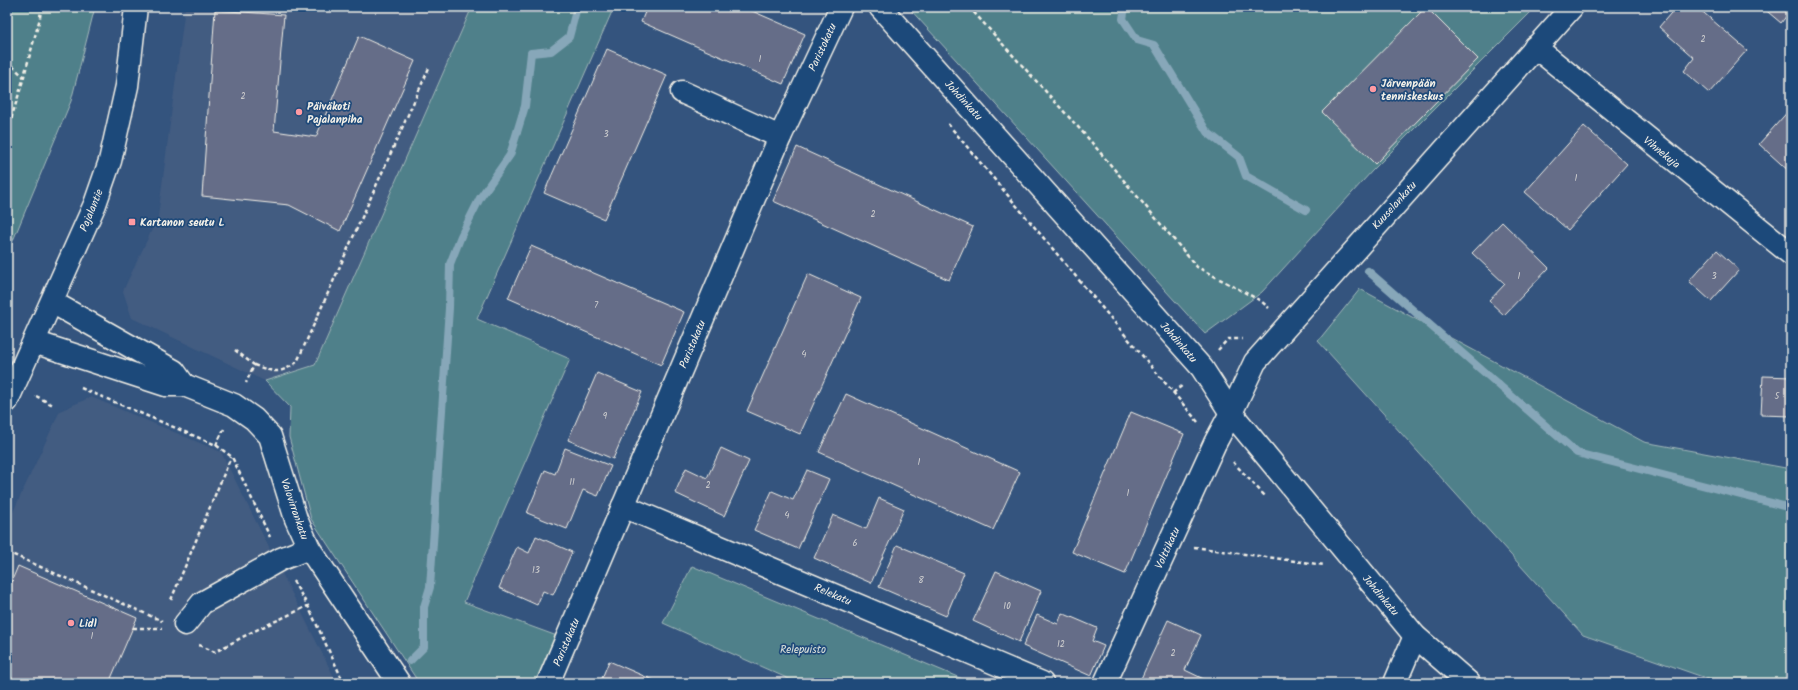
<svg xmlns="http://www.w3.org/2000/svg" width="1798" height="690" font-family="Kalam,sans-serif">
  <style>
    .built { fill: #435c81 }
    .green { fill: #50808a; stroke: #a2b8b9 }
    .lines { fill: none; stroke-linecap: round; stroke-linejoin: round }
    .stream { stroke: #87a7b9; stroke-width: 8 }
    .building { fill: #656d88; stroke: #f4f1e8 }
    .minor-casing { stroke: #f4f1e8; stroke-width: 25 }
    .path { stroke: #f4f1e8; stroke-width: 2.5; stroke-dasharray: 4 3; stroke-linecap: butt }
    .minor { stroke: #1f4a7a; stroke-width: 22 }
    .poi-dot { fill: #ff9aa2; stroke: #1f4a7a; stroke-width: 1.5 }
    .labels { text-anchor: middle; stroke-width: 3.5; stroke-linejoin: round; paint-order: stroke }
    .number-label { font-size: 9px; fill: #d0d0d0 }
    .street-label { font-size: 11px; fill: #f4f1e8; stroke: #1f4a7a }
    .poi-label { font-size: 11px; font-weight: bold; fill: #f4f1e8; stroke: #1f4a7a; text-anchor: start }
    .park-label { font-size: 11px; fill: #dbe0da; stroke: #1f4a7a }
  </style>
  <rect width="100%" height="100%" fill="#34547e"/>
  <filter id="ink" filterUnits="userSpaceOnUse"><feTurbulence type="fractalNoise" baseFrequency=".025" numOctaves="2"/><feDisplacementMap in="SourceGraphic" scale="8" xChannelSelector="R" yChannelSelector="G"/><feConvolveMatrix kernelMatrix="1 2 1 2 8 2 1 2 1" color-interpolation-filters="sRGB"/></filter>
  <g filter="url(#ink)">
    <g class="built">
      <polygon points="185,7 472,7 315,365 265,381 132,318 123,291 158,217"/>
      <polygon points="91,397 221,452 337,683 7,683 7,525 60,411"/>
    </g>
    <g class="green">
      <polygon points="7,7 95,7 71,101 7,255"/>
      <polygon points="472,7 614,7 477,319 570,359 464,602 557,636 537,683 419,683 311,519 289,437 290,407 265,381 315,365"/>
      <polygon points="908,7 1536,7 1372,171 1262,292 1205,334"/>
      <polygon points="1360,289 1644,442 1791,469 1791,683 1720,683 1583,635 1318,341"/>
      <polygon points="692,566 972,683 798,683 663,623"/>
    </g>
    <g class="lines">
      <g class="stream">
        <polyline points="1125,7 1123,19 1137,40 1154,45 1207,132 1239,157 1246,176 1306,210"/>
        <polyline points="1368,271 1577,453 1791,508"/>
        <polyline points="410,661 424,647 424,607 430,587 449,308 450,264 461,236 480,198 510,155 525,106 531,53 551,51 569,37 577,7"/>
      </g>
    </g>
    <g class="building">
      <polygon points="647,7 743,7 805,34 783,84 641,22"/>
      <polygon points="1426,7 1478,59 1375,164 1322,112"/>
      <polygon points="1676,7 1697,7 1747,50 1709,93 1684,71 1694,58 1659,27"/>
      <polygon points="1762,7 1791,7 1791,10 1781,23"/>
      <polygon points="215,10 284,15 274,131 316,137 359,36 415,61 340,231 289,205 202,196"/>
      <polygon points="607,49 667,75 604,219 544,193"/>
      <polygon points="1791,108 1791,173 1759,144"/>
      <polygon points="1584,126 1627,164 1568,230 1525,192"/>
      <polygon points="797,147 973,227 949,280 773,201"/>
      <polygon points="1502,222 1549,268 1504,315 1489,301 1505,284 1472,253"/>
      <polygon points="531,246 684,312 661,365 508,298"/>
      <polygon points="1717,250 1739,270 1711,301 1689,281"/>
      <polygon points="808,274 861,298 800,434 747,411"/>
      <polygon points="597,373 642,392 613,459 568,440"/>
      <polygon points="1763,376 1791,377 1791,416 1761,415"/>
      <polygon points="846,394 1020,472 993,530 819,452"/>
      <polygon points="1131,412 1184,434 1125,574 1072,552"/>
      <polygon points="565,448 611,466 598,496 583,490 567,529 527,513 545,470 555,474"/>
      <polygon points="721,448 749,461 724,516 675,493 686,468 707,478"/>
      <polygon points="807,470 829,479 798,549 754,530 772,491 793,500"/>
      <polygon points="879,498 904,509 871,583 814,558 833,515 866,529"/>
      <polygon points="536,536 572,552 553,595 543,591 537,605 499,588 517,547 529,553"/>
      <polygon points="897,545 964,573 946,616 879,587"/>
      <polygon points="18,566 137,618 109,683 7,683 7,592"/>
      <polygon points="996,571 1041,591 1019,642 973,621"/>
      <polygon points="1062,613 1097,628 1092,641 1104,646 1091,676 1023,646 1037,615 1058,624"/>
      <polygon points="1168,620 1201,635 1185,670 1212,683 1139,683"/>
      <polygon points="609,661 660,683 600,683"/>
    </g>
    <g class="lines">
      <defs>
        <g id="minor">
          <polyline points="880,7 1202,368 1231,413 1415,636 1469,683"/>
          <polyline points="1535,47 1791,254"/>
          <polyline points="682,92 780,137"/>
          <polyline points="52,302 174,371 184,385"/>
          <polyline points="34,342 166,385 184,385 234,405 254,419 270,436 296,519 309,548 399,683"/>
          <polyline points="7,401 95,204 110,161 127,86 136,7"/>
          <polyline points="623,506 1042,683"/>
          <polyline points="185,624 202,603 281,559 309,548"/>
          <polyline points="548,683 780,137 841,7"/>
          <polyline points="1105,683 1215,443 1231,413 1255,362 1572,7"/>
          <polyline points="1395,683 1415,636"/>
        </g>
      </defs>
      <use href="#minor" class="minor-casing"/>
      <g class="path">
        <polyline points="969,7 1087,137 1197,267 1261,301 1269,308"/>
        <polyline points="7,61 24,77"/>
        <polyline points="948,124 1198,422"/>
        <polyline points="7,132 21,87 40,18 41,7"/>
        <polyline points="235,350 254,365 246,383"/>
        <polyline points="1218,350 1228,339 1242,339"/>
        <path d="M254,365c20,7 25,10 43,-3l132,-294"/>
        <polyline points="81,388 216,445 232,457 270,537"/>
        <polyline points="1173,393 1183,385"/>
        <polyline points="36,396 53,405"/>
        <polyline points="216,445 224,429"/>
        <polyline points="1233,462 1265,496"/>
        <polyline points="1194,547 1324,565"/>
        <polyline points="7,552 162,621"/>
        <polyline points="293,581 308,606 344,683"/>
        <polyline points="171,600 231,457"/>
        <polyline points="133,628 162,628"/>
        <polyline points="199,645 215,652 250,633 308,606"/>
      </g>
      <use href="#minor" class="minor"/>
    </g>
  </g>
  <g class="poi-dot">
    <circle cx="1373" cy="89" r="4"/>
    <circle cx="299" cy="112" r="4"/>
    <rect x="128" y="218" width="8" height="8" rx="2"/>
    <circle cx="71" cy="623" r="4"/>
  </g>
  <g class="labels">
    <g class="number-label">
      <text x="1703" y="42">2</text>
      <text x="760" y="62">1</text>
      <text x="243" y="99">2</text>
      <text x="606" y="137">3</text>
      <text x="1576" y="181">1</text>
      <text x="873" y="217">2</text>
      <text x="1519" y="279">1</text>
      <text x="1714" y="279">3</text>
      <text x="596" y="308">7</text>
      <text x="804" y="357">4</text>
      <text x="1777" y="399">5</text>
      <text x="605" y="419">9</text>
      <text x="919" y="465">1</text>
      <text x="572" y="485">11</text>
      <text x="708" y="488">2</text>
      <text x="1128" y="496">1</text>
      <text x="787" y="518">4</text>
      <text x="855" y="546">6</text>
      <text x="536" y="573">13</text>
      <text x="921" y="583">8</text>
      <text x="1007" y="609">10</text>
      <text x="92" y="639">1</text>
      <text x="1061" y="647">12</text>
      <text x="1173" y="656">2</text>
    </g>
    <g class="street-label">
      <text transform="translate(822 47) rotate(-65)" y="4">Paristokatu</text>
      <text transform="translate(964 100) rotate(48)" y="4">Johdinkatu</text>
      <text transform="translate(1662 152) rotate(39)" y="4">Vihnekuja</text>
      <text transform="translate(1394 205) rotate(-48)" y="4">Kuuselankatu</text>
      <text transform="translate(91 210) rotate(-68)" y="4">Pajalantie</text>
      <text transform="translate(1179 342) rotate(49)" y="4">Johdinkatu</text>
      <text transform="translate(692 344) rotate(-67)" y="4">Paristokatu</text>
      <text transform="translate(295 509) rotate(71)" y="4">Valovirrankatu</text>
      <text transform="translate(1167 548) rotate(-65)" y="4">Volttikatu</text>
      <text transform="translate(833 594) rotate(23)" y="4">Relekatu</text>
      <text transform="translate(1381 595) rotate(50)" y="4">Johdinkatu</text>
      <text transform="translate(566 642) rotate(-67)" y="4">Paristokatu</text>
    </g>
    <g class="poi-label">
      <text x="1381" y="87">Järvenpään<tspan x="1381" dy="13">tenniskeskus</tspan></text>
      <text x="307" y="110">Päiväkoti<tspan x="307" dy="13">Pajalanpiha</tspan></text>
      <text x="140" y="226">Kartanon seutu L</text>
      <text x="79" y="627">Lidl</text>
    </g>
    <g class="park-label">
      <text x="803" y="653">Relepuisto</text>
    </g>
  </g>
  <rect width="1798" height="690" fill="none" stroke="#1f4a7a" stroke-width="24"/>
  <rect x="12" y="12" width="1774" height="666" fill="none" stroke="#f4f1e8" stroke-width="1.5" filter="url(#ink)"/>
</svg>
